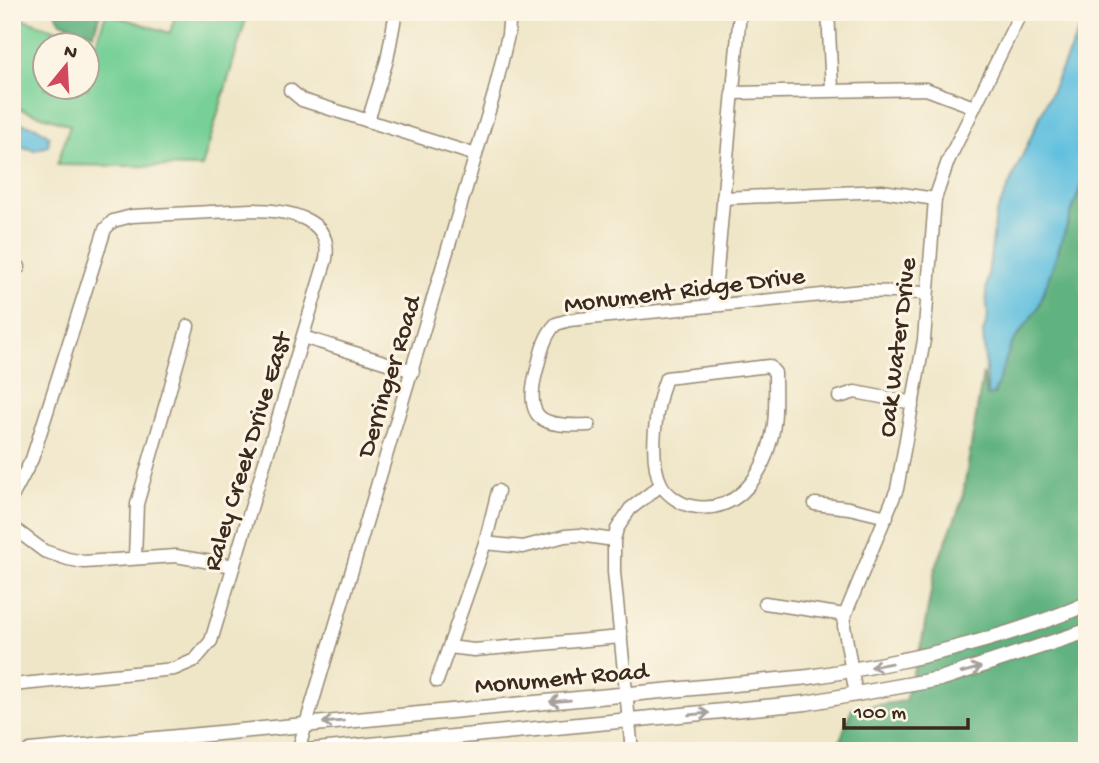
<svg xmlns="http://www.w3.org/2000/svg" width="1099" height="763" font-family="'Gochi Hand',sans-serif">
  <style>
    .green { fill: #77d097; stroke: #597d5a; stroke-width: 2; fill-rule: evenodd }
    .forest { fill: #61b280; stroke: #4e6e4f; stroke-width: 2 }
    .water { fill: #60c0df; stroke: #4e757e; stroke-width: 2 }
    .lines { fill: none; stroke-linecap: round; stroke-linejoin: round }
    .minor-casing { stroke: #958873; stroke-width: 15 }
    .major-casing { stroke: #958873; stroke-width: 17 }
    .minor { stroke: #fff; stroke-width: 12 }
    .major { stroke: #fff; stroke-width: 14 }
    .oneway { stroke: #a79f9a }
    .labels { text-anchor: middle; stroke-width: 6; stroke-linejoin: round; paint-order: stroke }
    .street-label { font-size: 26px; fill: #3b2a1e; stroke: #fcf5e5 }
  </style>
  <rect width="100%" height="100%" fill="#fcf5e5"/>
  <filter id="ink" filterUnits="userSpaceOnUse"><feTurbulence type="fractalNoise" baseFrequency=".0143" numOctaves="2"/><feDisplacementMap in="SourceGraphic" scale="14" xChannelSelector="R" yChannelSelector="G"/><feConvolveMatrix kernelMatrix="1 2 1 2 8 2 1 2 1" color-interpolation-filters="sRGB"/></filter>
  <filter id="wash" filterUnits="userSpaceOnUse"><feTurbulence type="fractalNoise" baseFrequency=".00686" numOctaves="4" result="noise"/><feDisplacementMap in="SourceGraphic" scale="28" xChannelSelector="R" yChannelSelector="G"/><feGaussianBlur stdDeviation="1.57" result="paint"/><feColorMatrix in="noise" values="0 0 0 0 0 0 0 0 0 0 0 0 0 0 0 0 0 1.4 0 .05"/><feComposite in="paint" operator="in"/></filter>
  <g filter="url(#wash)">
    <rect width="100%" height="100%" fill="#efe6c8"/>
    <path class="green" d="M176,12h72l-46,155 -145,-2 13,-40 -58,-19v-75l5,-14 79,26 10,-30 64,20zM46,46h42v42h-42z"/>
    <g class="forest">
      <polygon points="55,12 101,12 93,34 61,22"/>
      <polygon points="1087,168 1087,751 836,751 852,709 905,701 922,641 935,569 962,501 983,373 987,395 993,394 1011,345 1038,308"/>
    </g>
    <g class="water">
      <polygon points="1087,13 1087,168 1038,308 1011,345 994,394 988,396 983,333 988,317 986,291 996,214"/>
      <polygon points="12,121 36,127 49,136 48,146 35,150 12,145"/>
    </g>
  </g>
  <g filter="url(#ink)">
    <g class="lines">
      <defs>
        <g id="minor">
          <polyline points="828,12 832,89"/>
          <polyline points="290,90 302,100 476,155"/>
          <polyline points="732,93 926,89 974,107"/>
          <polyline points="368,121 387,60 396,12"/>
          <polyline points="723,198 882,191 935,199"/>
          <polyline points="12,265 19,267"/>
          <polyline points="714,304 740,12"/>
          <polyline points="303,337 413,371"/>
          <path d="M769,366l6,7c0,23 2,48 -5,70 -10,38 -37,72 -79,63 -11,-2 -25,-12 -30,-22 -13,-26 -5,-80 5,-106z"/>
          <polyline points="839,397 855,392 913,403"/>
          <path d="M589,425c-47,2 -66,-4 -52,-56 4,-16 7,-33 19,-45l13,-4 293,-29 65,2"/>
          <path d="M12,497l20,-38 73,-230 8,-8 19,-5 119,-6c33,0 82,6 75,49l-115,382 -16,19 -21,9 -162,16"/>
          <polyline points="815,504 849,508 887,517"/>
          <polyline points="12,527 44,551 68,559 84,562 176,556 234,566"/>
          <polyline points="485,543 523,547 565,536 579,535 614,540"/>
          <polyline points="135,558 137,504 188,326"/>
          <polyline points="765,603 845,615"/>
          <polyline points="449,647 474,650 621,637"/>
          <polyline points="437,681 485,543 498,491"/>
          <polyline points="856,695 844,626 845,615 897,489 924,340 935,199 948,161 1021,12"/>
          <polyline points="298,751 494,94 508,35 510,12"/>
          <polyline points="632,751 614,572 614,540 617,529 630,509 661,485"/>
        </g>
        <g id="major">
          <path d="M30,751l779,-74c96,-15 189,-35 278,-73"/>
          <polyline points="307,751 806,703 940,679 1087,631"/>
        </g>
      </defs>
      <use href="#minor" class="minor-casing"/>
      <use href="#major" class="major-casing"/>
      <use href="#minor" class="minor"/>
      <use href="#major" class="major"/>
    </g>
    <defs><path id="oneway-shaft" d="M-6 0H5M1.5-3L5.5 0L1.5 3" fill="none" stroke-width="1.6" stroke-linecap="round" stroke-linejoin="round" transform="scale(1.75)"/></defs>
    <g class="oneway">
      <use href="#oneway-shaft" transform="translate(881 665) rotate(170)"/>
      <use href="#oneway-shaft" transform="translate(971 670) rotate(-16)"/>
      <use href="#oneway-shaft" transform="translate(560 701) rotate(175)"/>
      <use href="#oneway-shaft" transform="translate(699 714) rotate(-5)"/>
      <use href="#oneway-shaft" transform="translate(333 722) rotate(175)"/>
    </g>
  </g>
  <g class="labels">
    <g class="street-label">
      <text transform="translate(684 288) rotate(-7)" y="9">Monument Ridge Drive</text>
      <text transform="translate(895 347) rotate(-83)" y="9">Oak Water Drive</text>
      <text transform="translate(387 376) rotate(-73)" y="9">Derringer Road</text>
      <text transform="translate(245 451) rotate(-73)" y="9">Raley Creek Drive East</text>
      <text transform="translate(561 676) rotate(-5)" y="9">Monument Road</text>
    </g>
  </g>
  <rect width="1099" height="763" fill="none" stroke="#fcf5e5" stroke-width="42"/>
  <g transform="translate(66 66) rotate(18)"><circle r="33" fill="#fcf5e5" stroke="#afa495" stroke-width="2"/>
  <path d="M0-5L12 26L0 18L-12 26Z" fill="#d1495b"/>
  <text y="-10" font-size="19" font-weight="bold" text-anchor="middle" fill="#3b2a1e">N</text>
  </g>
  <path d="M844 718v10h124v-10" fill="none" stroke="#3b2a1e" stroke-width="3.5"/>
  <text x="854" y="718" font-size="21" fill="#3b2a1e" stroke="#fcf5e5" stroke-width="5" paint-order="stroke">100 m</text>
</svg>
